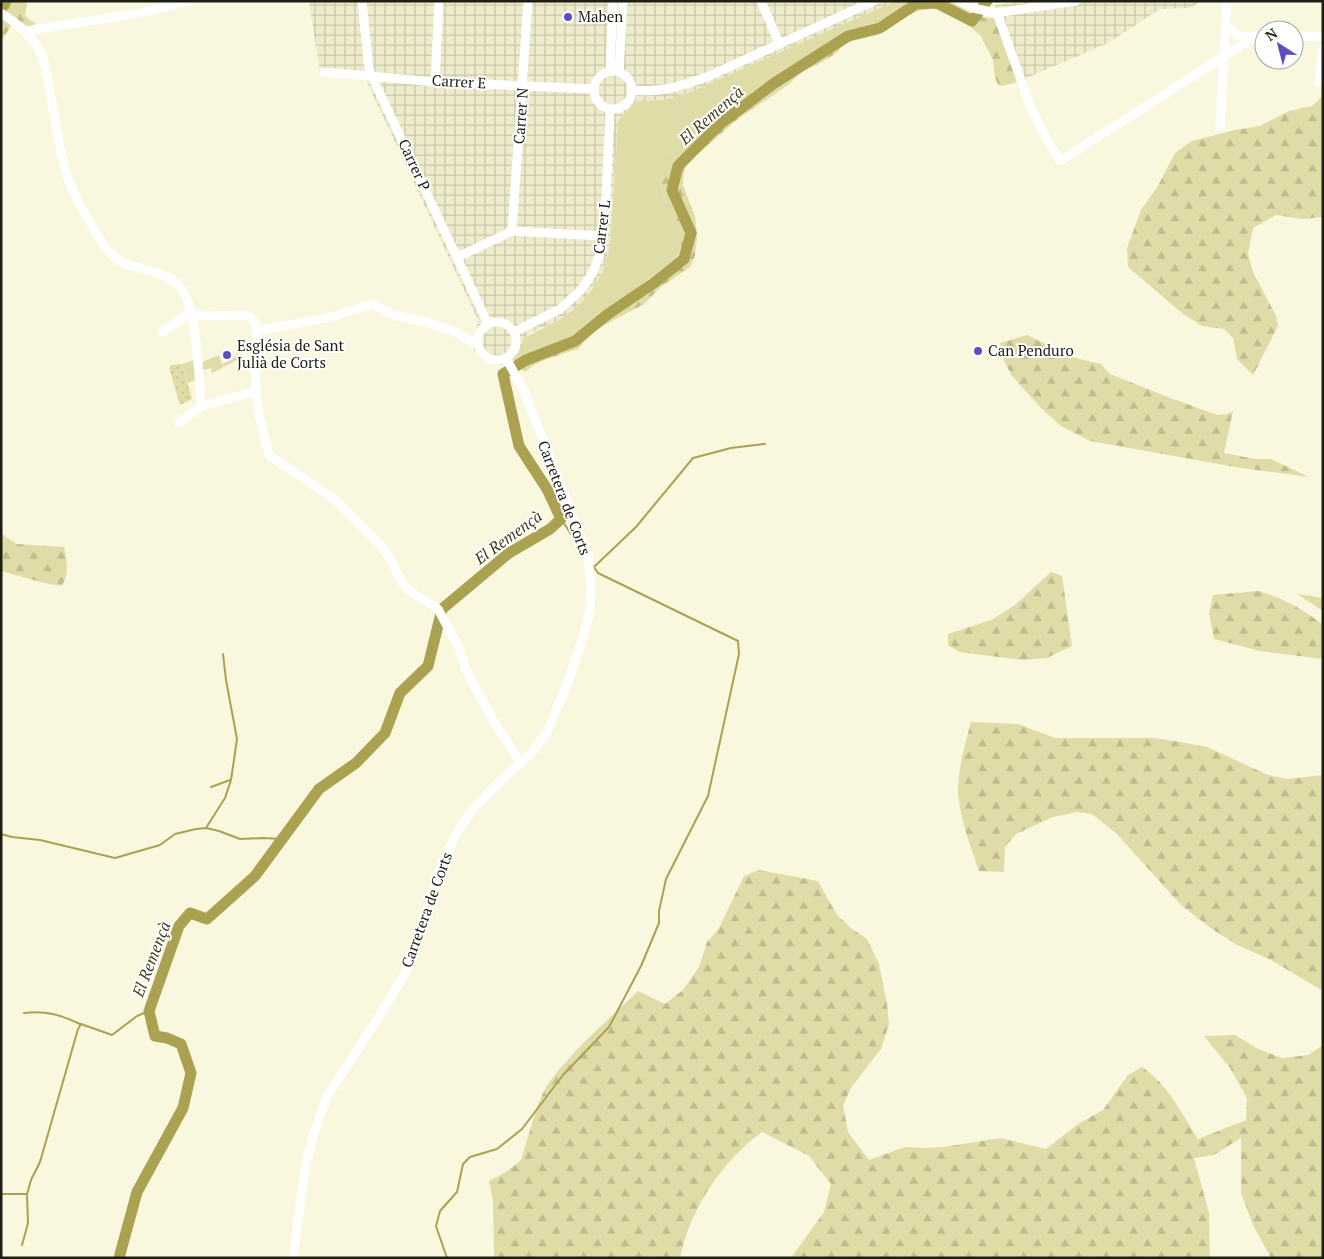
<svg xmlns="http://www.w3.org/2000/svg" width="1324" height="1259" font-family="'PT Serif',serif">
  <style>
    .industrial { fill: url(#industrial-grid) }
    .green { fill: #e0dca7 }
    .forest { fill: url(#forest-firs) }
    .garden { fill: url(#garden-dots) }
    .lines { fill: none; stroke-linecap: round; stroke-linejoin: round }
    .stream { stroke: #aaa251; stroke-width: 2 }
    .river { stroke: #aaa251; stroke-width: 11 }
    .minor { stroke: #fff; stroke-width: 9 }
    .poi-dot { fill: #5d4dc5; stroke: #fff; stroke-width: 2 }
    .labels { text-anchor: middle; stroke-width: 4; stroke-linejoin: round; paint-order: stroke }
    .poi-label { font-size: 15px; fill: #1e1d14; stroke: #fff; text-anchor: start }
    .street-label { font-size: 15px; fill: #1e1d14; stroke: #fff }
    .water-label { font-size: 16px; font-style: italic; fill: #423e1b; stroke: #fff }
  </style>
  <defs>
    <pattern id="industrial-grid" width="8" height="8" patternUnits="userSpaceOnUse" patternTransform="scale(1.25)"><rect width="8" height="8" fill="#edebca"/><path d="M0 4h8M4 0v8" fill="none" stroke="#cbc9ad"/></pattern>
    <pattern id="forest-firs" width="22" height="20" patternUnits="userSpaceOnUse" patternTransform="scale(1.25)"><rect width="22" height="20" fill="#e0dca7"/><path d="M5 1l3.5 6h-7zM16 11l3.5 6h-7z" fill="#c0bc8f"/></pattern>
    <pattern id="garden-dots" width="8" height="8" patternUnits="userSpaceOnUse" patternTransform="scale(1.25)"><rect width="8" height="8" fill="#e0dca7"/><path d="M2 2h.1M6 6h.1" fill="none" stroke="#c0bc8f" stroke-width="1.8" stroke-linecap="round"/></pattern>
  </defs>
  <rect width="100%" height="100%" fill="#f9f7de"/>
  <g class="industrial">
    <polygon points="309,1 896,1 686,94 664,100 639,101 622,115 618,122 610,246 603,272 590,293 575,309 559,320 527,335 516,360 501,365 482,360 472,347 478,320 366,80 320,73"/>
    <polygon points="1033,1 1201,1 1190,8 1160,9 1108,43 1017,82 995,5"/>
  </g>
  <g class="green">
    <polygon points="896,1 910,1 872,22 842,32 819,50 769,82 688,140 671,155 663,168 660,183 664,196 681,233 681,245 676,260 660,270 622,301 590,319 578,331 565,339 523,355 516,360 524,338 559,320 575,309 590,293 603,272 610,246 618,122 622,115 639,101 664,100 686,94"/>
    <polygon points="237,353 239,359 212,373 211,368 200,371 200,363 219,355 222,364 233,359"/>
    <polygon points="194,360 197,379 188,383 182,364"/>
  </g>
  <g class="forest">
    <polygon points="1,1 25,1 27,4 25,16 36,24 28,27 1,8"/>
    <path d="M910,1c10,0 31,-1 40,1 19,7 26,18 49,16l18,64 -15,4 -4,-1 -3,-8 -2,-17 -12,-24 -14,-12 -26,-14 -7,-2 -16,3 -28,13 -12,11 -34,8 -6,9 -21,13 -16,7 -13,13 -50,34 -43,37 -9,10 -3,10v9l12,32 2,18 -2,21 -5,11 -28,19 -18,18 -49,26 -17,19 -31,10 -13,6 -9,7 -3,-2 -6,-10 7,-5 42,-16 13,-8 12,-12 32,-18 38,-31 16,-10 5,-15v-12l-17,-37 -4,-13 3,-15 8,-13 17,-15 81,-58 50,-32 23,-18 30,-10z"/>
    <polygon points="1,17 12,25 1,41"/>
    <polygon points="1323,96 1323,217 1302,219 1276,215 1253,228 1248,254 1253,272 1276,316 1278,326 1253,375 1237,359 1233,338 1224,329 1202,326 1183,314 1128,267 1127,248 1141,210 1158,186 1175,153 1192,141 1235,130 1260,126 1289,111 1312,106"/>
    <polygon points="1027,335 1075,358 1101,364 1110,374 1165,396 1217,415 1227,414 1233,411 1224,453 1255,459 1271,459 1309,477 1241,468 1090,441 1061,426 1042,409 1012,376 1004,361 1000,343"/>
    <path d="M1,534l16,10 47,3c3,14 5,26 -2,39l-18,-3 -43,-12z"/>
    <polygon points="1051,572 1062,576 1072,646 1047,658 1022,660 959,652 948,645 948,634 991,620 1015,605"/>
    <path d="M1258,591c23,6 46,18 65,34v34l-63,-8 -46,-12 -5,-26 4,-18z"/>
    <polygon points="1297,594 1323,598 1323,611"/>
    <path d="M971,722l47,2 37,14h99l26,4 27,5 61,28 20,4 35,-4v216l-52,-31 -34,-15 -25,-16 -31,-24 -64,-71 -25,-20 -15,-2 -24,5 -37,17 -11,13 -1,25 -25,-1c-8,-24 -20,-55 -21,-80 0,-22 7,-47 13,-69z"/>
    <path d="M759,870l59,11 19,34 14,13 16,11 12,25 8,40 2,20 -8,25 -29,37 -9,19 5,27 21,28 36,-13 20,1 19,-1 57,-9 45,11 32,-25 25,-14 25,-35 14,-8c25,16 40,47 56,72l48,-19 1,-22 -17,-30 -26,-32 31,-1 23,14 24,9 26,-3 15,-10v213h-52l-18,-33 -12,-32v-55l-27,17 -20,3 15,55 1,45h-419l33,-46 7,-28 -22,-28 -47,-24c-40,29 -72,77 -82,126h-186l-1,-57 -4,-20 17,-9 15,-12 17,-56 8,-17 11,-15 25,-28 56,-53 27,13 18,-14 16,-23 8,-25 11,-12 26,-54z"/>
  </g>
  <polygon class="garden" points="182,364 192,399 180,405 169,368 171,365"/>
  <g class="lines">
    <g class="stream">
      <polyline points="561,519 582,550"/>
      <polyline points="595,566 636,527 693,458 731,448 765,444"/>
      <polyline points="211,787 230,780"/>
      <polyline points="206,828 225,798 231,780 237,739 226,680 223,654"/>
      <polyline points="1,834 12,837 40,840 115,858 160,845 175,834 196,829 206,828 219,831 240,839 263,838 282,839"/>
      <path d="M24,1013c21,-3 37,2 56,11"/>
      <polyline points="1,1194 26,1194"/>
      <polyline points="22,1245 28,1223 27,1194 31,1180 40,1162 78,1029 81,1024 112,1035 137,1016 149,1011"/>
      <polyline points="447,1258 436,1226 440,1211 457,1192 463,1164 470,1157 497,1149 522,1129 563,1075 609,1027 641,966 659,923 659,911 666,879 708,796 739,654 738,641 598,573 592,564"/>
    </g>
    <g class="river">
      <polyline points="1,9 6,1"/>
      <polyline points="119,1258 137,1192 183,1108 191,1073 181,1044 167,1038 155,1036 149,1011 179,926 190,913 207,919 255,876 319,789 356,763 385,733 400,693 428,666 442,609 509,553 550,529 561,519 547,489 519,446 503,374 526,360 575,341 608,314 654,283 684,259 691,233 672,190 678,166 720,124 773,84 848,36 880,28 916,4 937,3 972,21 987,1"/>
    </g>
    <g class="minor">
      <polyline points="362,1 369,70 488,324"/>
      <polyline points="761,1 779,43"/>
      <polyline points="960,1 973,8 996,13 1076,1"/>
      <path d="M1,13c18,12 31,22 41,42 10,37 13,75 22,111 8,28 24,54 39,78 16,23 31,22 55,29 8,3 17,8 22,14 17,19 19,93 21,119l55,-15"/>
      <polyline points="997,13 1031,108 1046,138 1060,161 1248,41 1264,35"/>
      <polyline points="1226,26 1239,36 1257,37"/>
      <polyline points="26,31 140,13 189,1"/>
      <polyline points="1294,36 1323,37"/>
      <circle cx="613" cy="90" r="19"/>
      <polyline points="610,71 613,1"/>
      <polyline points="324,72 435,82 594,89"/>
      <polyline points="619,72 623,1"/>
      <polyline points="435,82 439,1"/>
      <polyline points="1319,82 1323,48"/>
      <path d="M632,90c30,3 49,-4 77,-14l165,-75"/>
      <polyline points="1220,126 1227,1"/>
      <polyline points="512,231 528,1"/>
      <polyline points="458,257 512,231 601,236"/>
      <polyline points="190,313 205,316 243,315 249,316 255,322 257,331 255,355 256,391 259,414 269,455 334,499 383,548 392,562 402,583 410,591 438,609 460,650 466,670 493,720 521,763"/>
      <circle cx="497" cy="341" r="19"/>
      <polyline points="257,331 331,317 372,304 394,315 426,322 455,332 478,345"/>
      <polyline points="162,332 190,313"/>
      <polyline points="514,332 560,309 581,290 593,272 600,253 606,196 610,110"/>
      <polyline points="179,423 201,406"/>
      <polyline points="293,1258 306,1163 313,1136 327,1097 390,999 409,966 438,873 454,838 470,813 493,788 534,750 547,732 568,682 582,641 590,610 591,586 588,555 524,391 506,358"/>
    </g>
  </g>
  <g class="poi-dot">
    <circle cx="568" cy="17" r="5"/>
    <circle cx="978" cy="351" r="5"/>
    <circle cx="227" cy="355" r="5"/>
  </g>
  <g class="labels">
    <g class="poi-label">
      <text x="578" y="22">Maben</text>
      <text x="237" y="351">Església de Sant<tspan x="237" dy="17">Julià de Corts</tspan></text>
      <text x="988" y="356">Can Penduro</text>
    </g>
    <g class="street-label">
      <text transform="translate(459 82) rotate(3)" y="5">Carrer E</text>
      <text transform="translate(521 116) rotate(-86)" y="5">Carrer N</text>
      <text transform="translate(414 165) rotate(65)" y="5">Carrer P</text>
      <text transform="translate(602 227) rotate(-83)" y="5">Carrer L</text>
      <text transform="translate(564 498) rotate(69)" y="5">Carretera de Corts</text>
      <text transform="translate(427 910) rotate(-70)" y="5">Carretera de Corts</text>
    </g>
    <g class="water-label">
      <text transform="translate(711 115) rotate(-41)" y="6">El Remençà</text>
      <text transform="translate(508 537) rotate(-36)" y="6">El Remençà</text>
      <text transform="translate(151 959) rotate(-69)" y="6">El Remençà</text>
    </g>
  </g>
  <rect width="1324" height="1259" fill="none" stroke="#1e1d14" stroke-width="5"/>
  <g transform="translate(1279 45) rotate(324)"><circle r="24" fill="#ffffff" stroke="#a5a5a1"/>
  <path d="M0-4L9 19L0 12L-9 19Z" fill="#5d4dc5"/>
  <text y="-8" font-size="14" font-weight="bold" text-anchor="middle" fill="#1e1d14">N</text>
  </g>
</svg>
